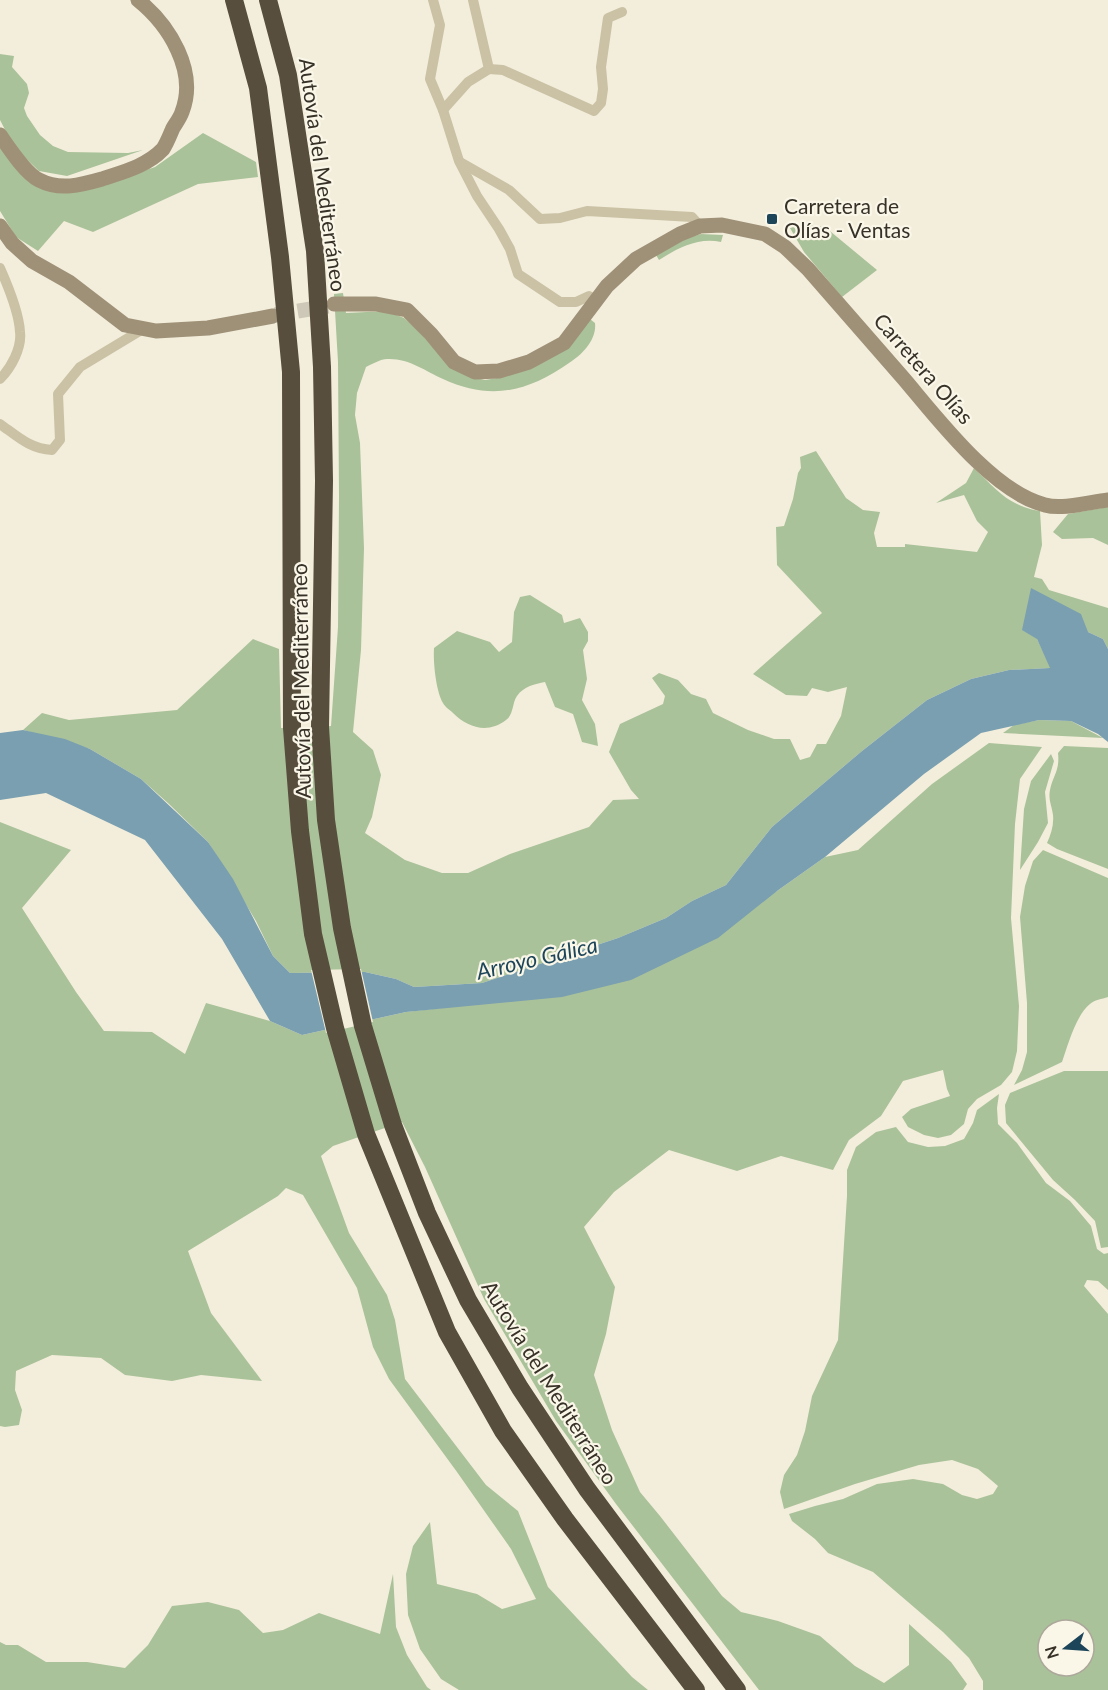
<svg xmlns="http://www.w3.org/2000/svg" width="1108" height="1690" font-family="Lato,sans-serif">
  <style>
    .green { fill: #aac29a; fill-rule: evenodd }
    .water { fill: #799fb1 }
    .pier { fill: #f3eedb }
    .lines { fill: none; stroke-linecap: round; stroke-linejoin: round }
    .secondary-tunnel { stroke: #cdc8b7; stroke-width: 15; stroke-dasharray: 15 8; stroke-linecap: butt }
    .minor { stroke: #cbc2a6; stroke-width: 10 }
    .secondary { stroke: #9f9178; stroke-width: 15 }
    .motorway { stroke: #584e3e; stroke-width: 18 }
    .poi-dot { fill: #1c455a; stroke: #faf7e8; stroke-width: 2 }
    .labels { text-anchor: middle; stroke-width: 4.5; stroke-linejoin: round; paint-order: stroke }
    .street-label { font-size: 21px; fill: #373128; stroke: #faf7e8 }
    .poi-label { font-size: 21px; fill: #373128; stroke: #faf7e8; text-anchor: start }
    .water-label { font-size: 22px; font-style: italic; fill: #1c455a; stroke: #faf7e8 }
  </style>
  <rect width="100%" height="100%" fill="#f3eedb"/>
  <g class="green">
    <polygon points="0,54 14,56 12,67 27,84 29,93 24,108 27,116 40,135 53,146 68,152 128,153 143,150 67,176 39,171 14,147 0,120"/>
    <polygon points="203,133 256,162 258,177 198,184 93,232 64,221 38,251 16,237 0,211 0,142 42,186 97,187 155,167"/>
    <polygon points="805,224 825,227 877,270 842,297 804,252 790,228"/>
    <path d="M701,234l22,1 -2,7c-23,-5 -43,6 -62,18l-3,-5 27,-16z"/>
    <path d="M343,293l3,20 41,-2 17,7 13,11 30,34 20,13 18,4 18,-3 87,-58 5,4c2,17 -13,32 -26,40 -42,29 -78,38 -126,16 -18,-8 -34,-21 -56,-20 -6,0 -15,5 -21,8l-9,26 -2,22 5,28 4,105 -3,102 -8,82 20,18 8,25 -9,42 -7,16 40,27 37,13h26l42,-19 79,-27 24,-27 26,-1 -8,-9 -22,-38 11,-28 43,-20 2,-8 -13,-18 7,-5 19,7 13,14 15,5 7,14 35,17 26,9h16l10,21 10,-3 7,-13h9l15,-28 6,-29 -19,5 -16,-4 -5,8 -21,-1 -33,-21 69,-61 -45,-48 -1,-38 8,-1 9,-27 5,-26 3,-5 -1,-11 16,-6 30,47 17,12 17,2 -6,21 3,14h28v-3l72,8 11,-20 -11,-11 -13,-26 -28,8 30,-20 8,-15c22,21 34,38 66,43l2,34 -8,32 8,2 7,11 59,18v41l-5,-10 -15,-7 -51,7 14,29 -42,2 -38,9 -44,21 -65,51 -90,76 -46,58 -34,16 -26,17 -48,20 -136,45 -68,4 -18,-8 -31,-7 -75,1 -17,-17 -17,-35 -48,-79 -39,-38 -28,-25 -51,-30 -67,-19 19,-17 27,7 108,-10 76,-71 26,10 2,79 50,-2 7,-99 1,-130 -1,-135 -4,-68z"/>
    <polygon points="1108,507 1108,545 1093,538 1062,539 1053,532 1068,514"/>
    <path d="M530,595l32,20 2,8 16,-5 8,14v9l-5,9 4,29 -5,21 13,24 3,22 -16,-4 -9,-28 -18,-7 -10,-25c-10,2 -21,4 -28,14 -5,7 -3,18 -11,24 -18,14 -38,8 -53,-7 -3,-3 -8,-6 -10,-10 -7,-12 -10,-41 -9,-55l23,-17 33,11 9,10 13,-10 2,-30 6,-15z"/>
    <polygon points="1039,720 1071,721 1103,738 1003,733 1014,725"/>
    <polygon points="989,743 1042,747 1020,779 1015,824 1011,918 1019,1006 1017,1051 1012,1072 1001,1085 977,1099 968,1109 964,1124 951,1135 938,1138 924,1135 908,1127 902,1117 911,1109 950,1096 947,1089 943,1070 903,1081 881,1116 849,1140 833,1170 781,1156 737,1171 669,1150 614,1192 584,1227 615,1287 606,1334 594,1375 612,1430 640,1492 660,1516 722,1596 741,1612 778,1621 820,1636 855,1666 884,1683 909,1665 909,1624 951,1662 967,1684 963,1690 759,1690 616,1504 556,1421 484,1299 425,1167 402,1122 333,1146 321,1156 349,1233 387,1295 395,1320 405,1379 486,1485 518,1511 548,1587 632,1677 648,1690 459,1690 441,1679 420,1649 408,1615 406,1574 413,1546 430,1522 437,1584 477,1594 502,1609 536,1599 511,1549 457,1472 389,1379 373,1347 357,1288 303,1195 286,1188 278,1196 188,1251 211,1313 262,1381 201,1375 172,1381 125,1375 101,1358 52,1355 16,1371 15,1390 22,1410 19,1425 5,1427 0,1426 0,822 71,850 22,908 76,992 104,1031 152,1032 185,1054 206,1003 270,1021 302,1035 406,1012 450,1007 777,891 825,857 858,850 932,784"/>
    <path d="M1064,746l44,2v121l-51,-20 -10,-6c4,-9 7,-18 6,-28 -1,-9 -5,-15 -3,-25 3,-15 10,-19 8,-37z"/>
    <polygon points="1051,754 1054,761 1045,792 1048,823 1038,842 1020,870 1024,809 1031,781"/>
    <path d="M1043,850l65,28v119c-6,2 -14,3 -18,7 -14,11 -22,41 -28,58l-48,23 8,-15 5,-18v-49l-7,-86 5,-31 8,-25z"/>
    <polygon points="1064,1071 1108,1071 1108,1247 1101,1248 1095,1221 1075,1200 1053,1180 1006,1123 1005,1105 1010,1093"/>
    <path d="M999,1094l-2,14 1,16 19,19 29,40 24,18 21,25 6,23 7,5 4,-1v37l-10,-9 -11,-1 -3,6 24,28v376h-125v-9l-14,-23 -26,-26 -70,-60 -45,-19 -13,-14 -23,-18 -3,-7 26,-8 28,-7 34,-15 36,-5 30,5 19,11 15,4 16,-5 5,-8 -20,-17 -26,-9 -33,5 -64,19 -71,25 -4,-17 4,-17 13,-20 8,-24 7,-35 26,-56 9,-144v-26l9,-23 20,-15 20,-5 12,15 20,5 17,-1 19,-7 9,-16 4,-13zM1048,1630h36v36h-36z"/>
    <polygon points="393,1574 396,1627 407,1655 427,1687 431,1690 0,1690 0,1642 6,1645 18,1645 46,1662 87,1662 125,1668 148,1645 172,1606 208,1602 239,1610 263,1633 283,1630 319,1613 380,1634"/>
  </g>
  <polygon class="water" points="1031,588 1081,614 1088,632 1103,639 1108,649 1108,742 1098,734 1071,721 1039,720 981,733 924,774 825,857 777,891 718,938 631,980 562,997 406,1012 302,1035 270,1021 222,939 145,840 46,793 0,800 0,733 23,730 65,739 90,749 141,779 208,842 233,879 273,956 290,973 365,972 396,979 414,987 482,983 618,938 666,918 692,901 726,885 772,827 862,751 927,700 971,679 1009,670 1050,668 1037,639 1022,630"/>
  <polygon class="pier" points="361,969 373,1022 326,1033 311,970"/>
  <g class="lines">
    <polyline class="secondary-tunnel" points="275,315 328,306"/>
    <g class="minor">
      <polyline points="433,0 440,25 430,79 443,110 459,161 477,196 499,229 510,249 518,274 560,302 576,302 589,296 596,300"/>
      <polyline points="489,69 503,70 594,111 601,103 603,89 601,67 608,18 622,12"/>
      <polyline points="443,110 468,82 489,69 473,0"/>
      <polyline points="460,162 509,190 540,219 560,218 587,211 692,217 700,226"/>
      <path d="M0,268c8,18 19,44 20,64 2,16 -9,36 -20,47"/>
      <path d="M0,424c17,12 30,25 52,26l8,-10 -2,-46 22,-27 63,-38"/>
    </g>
    <g class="secondary">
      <path d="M0,135c9,13 25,38 39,45 21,11 42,5 63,-1 21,-7 45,-13 61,-30 4,-6 7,-14 10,-21 3,-5 7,-10 9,-16 16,-41 -13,-87 -44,-112"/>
      <polyline points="0,226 12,243 32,261 69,282 125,325 156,331 208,328 273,316"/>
      <path d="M334,304h42l31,6 24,24 23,28 21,10 24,-1 30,-9 35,-19 43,-57 29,-27 44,-25 20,-8 22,-1 43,9 20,13 23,22c32,37 64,73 96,110 34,40 89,113 141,126 17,5 45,-3 63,-5"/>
    </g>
    <g class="motorway">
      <polyline points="234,0 258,88 280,257 291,372 292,728 300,831 313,934 335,1028 366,1134 447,1332 503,1431 565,1519 696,1690"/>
      <polyline points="268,0 288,75 315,251 322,367 324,481 320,727 326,820 342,928 363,1026 393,1125 427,1213 468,1300 520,1388 587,1489 737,1690"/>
    </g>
  </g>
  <rect class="poi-dot" x="766" y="213" width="12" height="12" rx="3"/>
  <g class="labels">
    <g class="street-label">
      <text transform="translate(322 175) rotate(82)" y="7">Autovía del Mediterráneo</text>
      <text transform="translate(923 369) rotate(49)" y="7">Carretera Olías</text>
      <text transform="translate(302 681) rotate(-91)" y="7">Autovía del Mediterráneo</text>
      <text transform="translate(549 1383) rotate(58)" y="7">Autovía del Mediterráneo</text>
    </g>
    <g class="poi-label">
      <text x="784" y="214">Carretera de<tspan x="784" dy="24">Olías - Ventas</tspan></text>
    </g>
    <g class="water-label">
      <text transform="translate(537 958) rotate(-13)" y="8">Arroyo Gálica</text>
    </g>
  </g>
  <g transform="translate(1066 1648) rotate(253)"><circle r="28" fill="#faf7e8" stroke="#aca89b" stroke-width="1.5"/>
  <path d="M0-4.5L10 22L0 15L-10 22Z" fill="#1c455a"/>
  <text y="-9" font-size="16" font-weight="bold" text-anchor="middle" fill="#373128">N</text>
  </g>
</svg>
